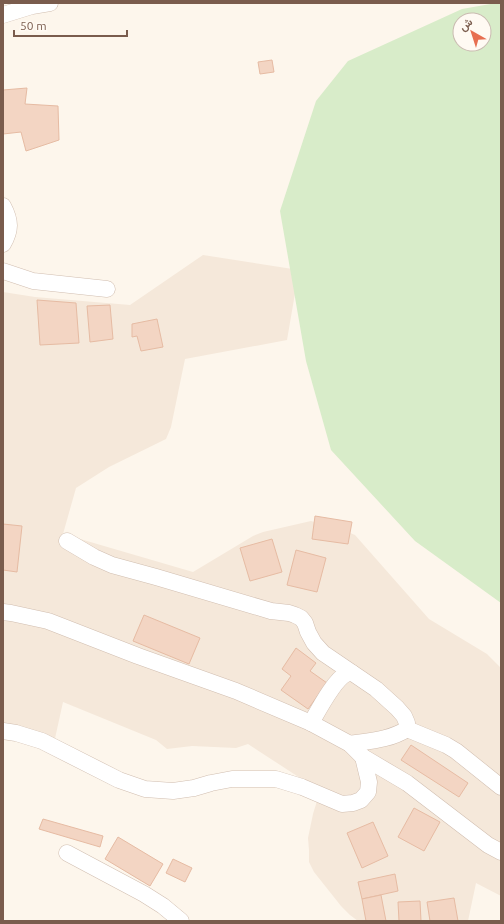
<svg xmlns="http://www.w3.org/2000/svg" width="504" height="924" font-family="Ubuntu,Vazirmatn,sans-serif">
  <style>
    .residential { fill: #f5e8da }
    .green { fill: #d8ecc9; fill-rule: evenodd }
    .building { fill: #f3d5c3; stroke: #e6bba3 }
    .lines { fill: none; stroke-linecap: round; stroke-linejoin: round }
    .minor-casing { stroke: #d1beb0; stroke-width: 17 }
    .minor { stroke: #fff; stroke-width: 16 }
  </style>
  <rect width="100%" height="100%" fill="#fdf6ec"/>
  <polygon class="residential" points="203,255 299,270 287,340 185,359 171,427 166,439 109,467 76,488 63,534 193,572 253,536 263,532 311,521 343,530 355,535 429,619 487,654 501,668 501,896 476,883 468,921 358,921 350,915 341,906 314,872 309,862 309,850 308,838 313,814 320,791 248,744 236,748 192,746 167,749 156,740 63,702 54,743 3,740 3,292 35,297 130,305"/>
  <path class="green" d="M496,3h5v600l-86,-62 -84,-91 -25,-89 -26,-150 36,-110 32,-40 114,-52zM460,20h24v24h-24z"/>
  <g class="building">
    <polygon points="272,60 274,72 260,74 258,62"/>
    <polygon points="27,88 25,104 58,106 59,140 26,151 21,132 3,134 3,90"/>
    <polygon points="37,300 76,303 79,343 40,345"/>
    <polygon points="110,305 113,339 90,342 87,306"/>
    <polygon points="157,319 163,347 141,351 137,336 132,337 132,324"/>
    <polygon points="315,516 352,522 348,544 312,539"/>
    <polygon points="3,524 22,526 17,572 3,570"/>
    <polygon points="272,539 282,572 250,581 240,548"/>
    <polygon points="296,550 326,558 317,592 287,585"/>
    <polygon points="144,615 200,638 189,664 133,641"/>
    <polygon points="296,648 316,663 310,671 327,683 308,709 281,690 291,676 282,669"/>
    <polygon points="411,745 468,783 459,797 401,760"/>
    <polygon points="414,808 440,822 424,851 398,837"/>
    <polygon points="43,819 103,836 100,847 39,829"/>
    <polygon points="373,822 388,856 362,868 347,833"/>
    <polygon points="118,837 163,864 150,886 105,859"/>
    <polygon points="173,859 192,868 185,882 166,873"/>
    <polygon points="395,874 398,891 362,899 358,882"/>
    <polygon points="381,895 386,921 366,921 362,899"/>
    <polygon points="454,898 458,921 430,921 427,902"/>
    <polygon points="420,901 421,921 399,921 398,902"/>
  </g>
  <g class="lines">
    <defs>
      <g id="minor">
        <polyline points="3,15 32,6 50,3"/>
        <path d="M3,206c8,15 8,24 0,38"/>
        <polyline points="3,271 33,281 107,289"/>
        <path d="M67,541l27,16 18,8 44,12 115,34 18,2 6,2 6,3 4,5 3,9 6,11 9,10 53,36 21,19 7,8 3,7v6c-17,11 -38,12 -57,15"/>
        <polyline points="3,612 11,613 48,621 138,656 236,691 311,723 350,744 363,757 407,783 488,845 501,852"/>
        <path d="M311,723c7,-12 23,-43 35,-49 2,-1 4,-1 6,-1"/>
        <polyline points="407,729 446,745 456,751 501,787"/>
        <polyline points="3,731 16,733 42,741 119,780 145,789 173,791 194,788 211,783 232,779 276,779 302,787 342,804 353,803 361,800 368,792 369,782 363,757"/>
        <polyline points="67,853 144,894 163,906 181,921"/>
      </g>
    </defs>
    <use href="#minor" class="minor-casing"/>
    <use href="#minor" class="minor"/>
  </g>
  <rect width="504" height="924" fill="none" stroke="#7a5c4d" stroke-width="8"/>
  <g transform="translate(472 32) rotate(321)"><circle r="19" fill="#fffaf3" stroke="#cabbb1"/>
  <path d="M0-3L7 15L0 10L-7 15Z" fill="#e76f51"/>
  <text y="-6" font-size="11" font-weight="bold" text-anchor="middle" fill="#7a5c4d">ش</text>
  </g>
  <path d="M14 30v6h113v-6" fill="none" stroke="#7a5c4d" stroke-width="2"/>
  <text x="20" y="30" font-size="12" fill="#7a5c4d" stroke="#fffaf3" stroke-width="3" paint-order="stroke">50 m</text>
</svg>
